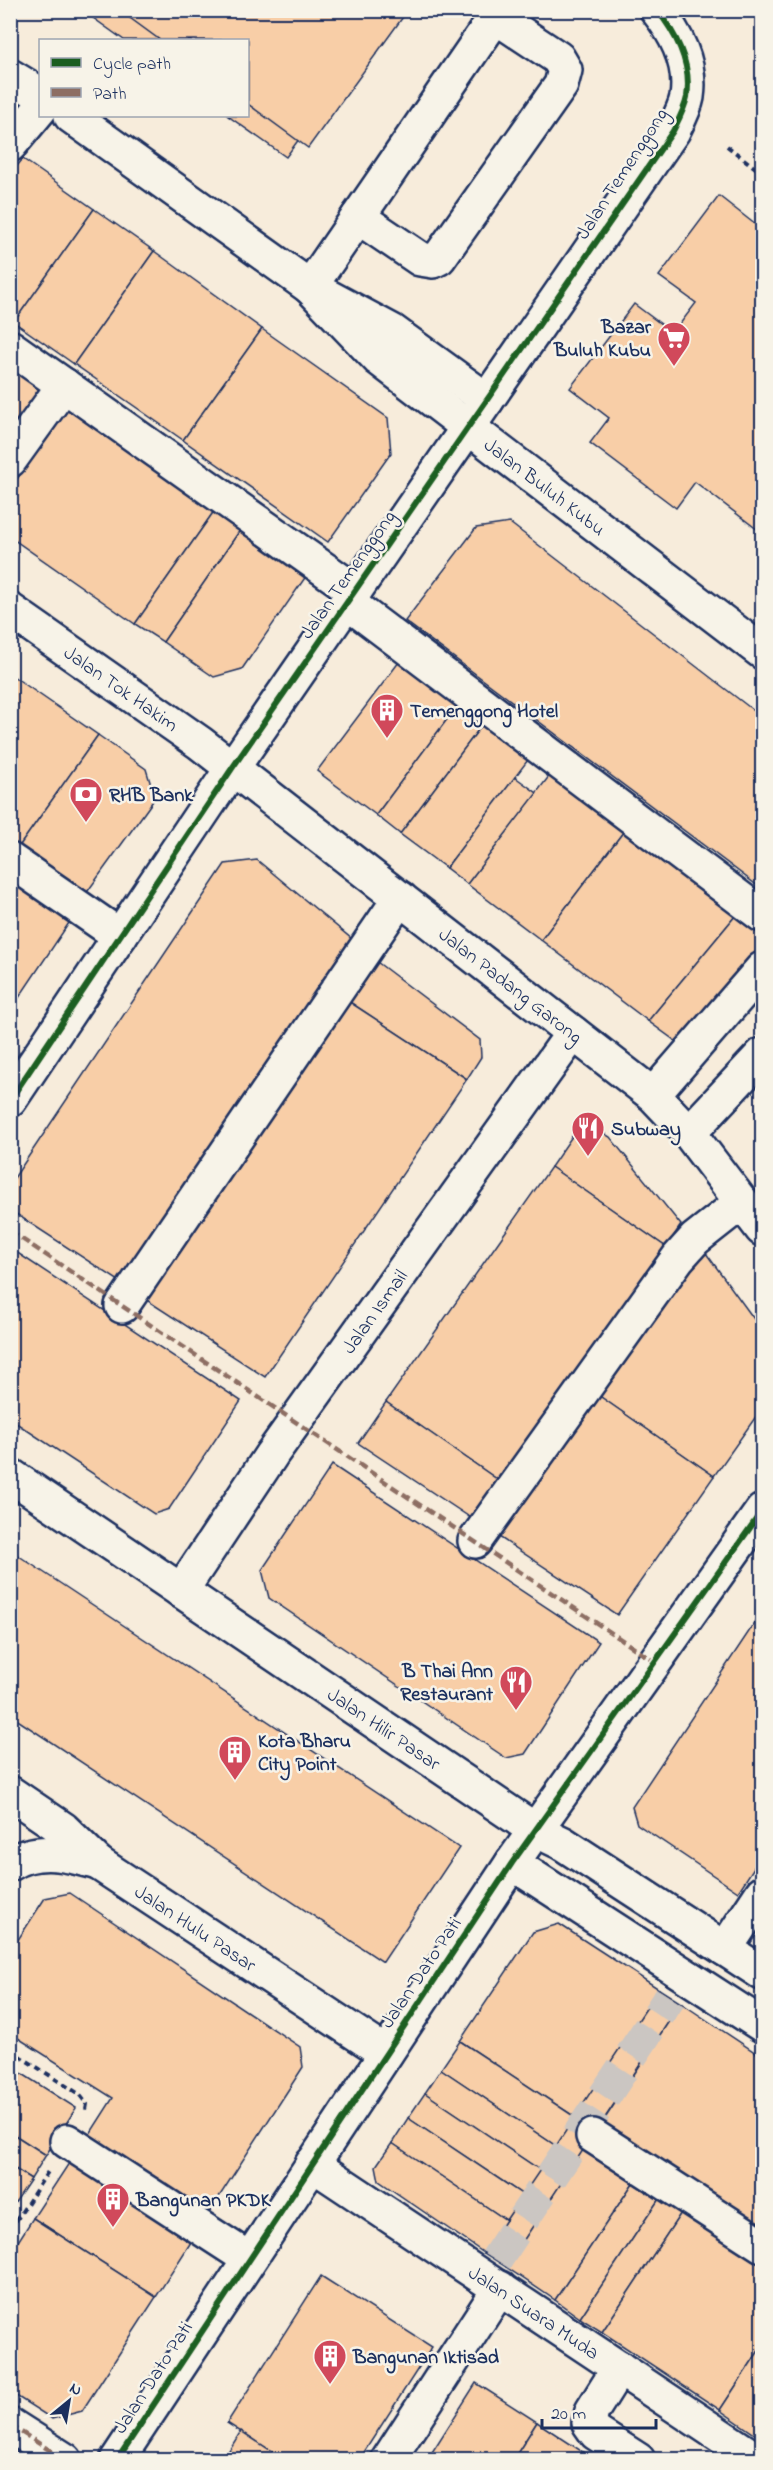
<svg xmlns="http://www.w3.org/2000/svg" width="773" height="2470" font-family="'Indie Flower',sans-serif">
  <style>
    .building { fill: #f8cea7; stroke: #1b2f5e; stroke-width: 1.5 }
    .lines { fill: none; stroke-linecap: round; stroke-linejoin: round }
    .minor-tunnel { stroke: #cbc6c2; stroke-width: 33; stroke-dasharray: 33 16; stroke-linecap: butt }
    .minor-casing { stroke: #1b2f5e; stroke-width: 38 }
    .path { stroke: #1b2f5e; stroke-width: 4; stroke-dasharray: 6 4.5; stroke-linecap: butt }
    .minor { stroke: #f7f3e8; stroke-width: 33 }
    .quiet { stroke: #8d6e63; stroke-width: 4.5; stroke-dasharray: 9 4.5; stroke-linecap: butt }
    .cycleway-casing { stroke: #f7f3e8; stroke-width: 10 }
    .cycleway { stroke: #1b5e20; stroke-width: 6 }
    .labels { text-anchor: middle; stroke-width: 5; stroke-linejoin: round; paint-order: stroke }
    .street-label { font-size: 20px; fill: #1b2f5e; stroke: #f7f3e8 }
    .poi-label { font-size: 20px; font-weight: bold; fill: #1b2f5e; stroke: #f7f3e8; text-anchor: start }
  </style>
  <rect width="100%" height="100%" fill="#f7ecdb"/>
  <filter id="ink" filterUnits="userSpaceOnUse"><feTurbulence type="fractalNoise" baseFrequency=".0167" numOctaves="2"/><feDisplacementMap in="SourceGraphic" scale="12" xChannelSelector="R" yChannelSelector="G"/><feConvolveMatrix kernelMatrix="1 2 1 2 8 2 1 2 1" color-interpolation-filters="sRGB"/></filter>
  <g filter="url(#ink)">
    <g class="building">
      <polygon points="82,10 393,10 286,157 228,116 248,116 248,40 124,40"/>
      <polygon points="119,10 408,10 308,148 248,104 248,40 160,40"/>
      <polygon points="23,159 94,209 14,322 10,320 10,174"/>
      <polygon points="719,196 756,225 762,217 762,533 695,482 676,508 590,443 609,418 570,388 634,304 673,333 696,303 659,276"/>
      <polygon points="94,209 154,251 74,364 14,322"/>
      <polygon points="154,251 262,329 183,440 74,364"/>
      <polygon points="262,329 388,418 391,453 328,542 183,440"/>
      <polygon points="10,361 45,385 10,435"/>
      <polygon points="69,405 217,507 135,624 10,537 10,489"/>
      <polygon points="217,507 243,526 163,642 135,624"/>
      <polygon points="510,523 762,717 762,889 405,621 476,528"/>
      <polygon points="243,526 309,572 242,669 214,677 163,642"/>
      <polygon points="399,662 457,706 376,815 317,771"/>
      <polygon points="10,674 98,735 18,848 10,843"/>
      <polygon points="457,706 482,725 400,834 376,815"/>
      <polygon points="482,725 528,760 446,868 400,834"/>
      <polygon points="98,735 146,769 155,798 85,895 18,848"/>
      <polygon points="550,775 624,831 541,940 467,884"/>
      <polygon points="515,777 537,793 467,884 446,868"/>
      <polygon points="624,831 736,915 648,1021 541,940"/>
      <polygon points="257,860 353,940 122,1283 10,1210 10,1184 225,864"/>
      <polygon points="10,868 75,914 10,1011"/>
      <polygon points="736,915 762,935 762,954 681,1045 648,1021"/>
      <polygon points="373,959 480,1040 481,1057 467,1079 345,999"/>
      <polygon points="345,999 467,1079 265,1377 145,1299"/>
      <polygon points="595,1128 610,1137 681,1225 666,1247 551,1167 577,1129"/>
      <polygon points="551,1167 666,1247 501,1482 386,1402"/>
      <polygon points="10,1248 241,1401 169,1509 154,1514 10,1419"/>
      <polygon points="703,1249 762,1330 762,1408 714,1476 598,1395"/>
      <polygon points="598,1395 714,1476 617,1615 499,1537"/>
      <polygon points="386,1402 501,1482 474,1520 358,1443"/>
      <polygon points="332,1465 599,1642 525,1754 506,1758 269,1598 262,1570"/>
      <polygon points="10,1550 459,1848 383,1962 10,1715"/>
      <polygon points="762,1612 762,1855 738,1892 637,1824 632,1807"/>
      <polygon points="70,1893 300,2047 303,2067 208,2214 88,2137 113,2098 10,2033 10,1952 45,1898"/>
      <polygon points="559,1924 659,1989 575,2117 460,2041 533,1932"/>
      <polygon points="659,1989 681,2003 506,2267 484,2253"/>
      <polygon points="681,2003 762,2057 762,2227 602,2123"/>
      <polygon points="460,2041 575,2117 556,2146 441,2069"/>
      <polygon points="10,2066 76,2108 46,2155 10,2132"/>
      <polygon points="441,2069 556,2146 540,2170 425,2093"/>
      <polygon points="425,2093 540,2170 523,2195 408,2118"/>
      <polygon points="408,2118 523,2195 506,2220 392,2143"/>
      <polygon points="10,2132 46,2155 31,2179 10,2166"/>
      <polygon points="392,2143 506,2220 484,2253 379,2181 376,2166"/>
      <polygon points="583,2150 633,2183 555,2300 506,2267"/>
      <polygon points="71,2160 193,2239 156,2297 33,2218"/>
      <polygon points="10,2166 31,2179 10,2210"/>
      <polygon points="633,2183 659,2199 580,2318 555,2300"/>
      <polygon points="659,2199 681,2213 602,2332 580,2318"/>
      <polygon points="681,2213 762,2266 762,2346 720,2410 602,2332"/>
      <polygon points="33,2218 156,2297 82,2411 52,2419 10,2392 10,2254"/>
      <polygon points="321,2276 432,2347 359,2460 285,2460 227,2423"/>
      <polygon points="762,2346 762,2439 720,2410"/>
      <polygon points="476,2383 537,2422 513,2460 427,2460"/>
      <polygon points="537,2422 595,2460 513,2460"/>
      <polygon points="241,2431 285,2460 223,2460"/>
      <polygon points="10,2448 28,2460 10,2460"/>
    </g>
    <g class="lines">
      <polyline class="minor-tunnel" points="496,2260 670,1997"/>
      <defs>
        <g id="minor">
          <polyline points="10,76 40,94"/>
          <polyline points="71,116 310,287 392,331 487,400"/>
          <polyline points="10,145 40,109"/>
          <polyline points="358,217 420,259 433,261 439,258 561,85 565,70 558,58 496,17"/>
          <path id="s1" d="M310,287l69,72 383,293"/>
          <polyline points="310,287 500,10"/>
          <polyline points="10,347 355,591"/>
          <polyline points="10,460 64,385"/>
          <polyline points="347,602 762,915"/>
          <path id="s2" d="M10,610l190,133 453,352 36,38 73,96"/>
          <polyline points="10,860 120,936"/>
          <polyline points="653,1095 762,969"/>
          <path d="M10,1100l223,-333 440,-636c5,-10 12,-23 14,-34 5,-33 -10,-62 -30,-87"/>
          <polyline points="689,1133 762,1055"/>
          <polyline points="122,1306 400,898"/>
          <path id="s3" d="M10,1475l525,355 27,13 200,130"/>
          <polyline points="475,1541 678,1258 695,1239 742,1202"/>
          <path id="s4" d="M181,1591l91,-137 301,-421"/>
          <path id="s5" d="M10,1793l53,36 35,34 288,190"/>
          <polyline points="512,1863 762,2025"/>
          <path d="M10,1864c28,-18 60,-9 88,-1"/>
          <polyline points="725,1949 762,1893"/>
          <polyline points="593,2136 762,2245"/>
          <polyline points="67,2141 249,2259"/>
          <path id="s6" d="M312,2164l445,296"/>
          <polyline points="619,2368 592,2411 589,2423 596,2433 638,2460"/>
          <polyline points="10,2425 65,2460"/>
          <polyline points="117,2460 512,1863 762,1511"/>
          <polyline points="388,2460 500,2288"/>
        </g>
      </defs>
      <use href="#minor" class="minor-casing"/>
      <g class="path">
        <polyline points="727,146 762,173"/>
        <polyline points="10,2050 79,2094 87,2104 86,2110"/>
        <polyline points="10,2230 49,2170"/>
      </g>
      <use href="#minor" class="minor"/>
      <g class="quiet">
        <polyline points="10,1231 655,1662"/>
        <polyline points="10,2425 65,2460"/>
      </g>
      <defs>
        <g id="cycleway">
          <path d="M10,1100l223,-333 440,-636c5,-10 12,-23 14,-34 5,-33 -10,-62 -30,-87"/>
          <polyline points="117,2460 512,1863 762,1511"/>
        </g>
      </defs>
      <use href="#cycleway" class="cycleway-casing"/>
      <use href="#cycleway" class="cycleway"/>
    </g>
  </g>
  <defs>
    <symbol id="supermarket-pin" viewBox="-11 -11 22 30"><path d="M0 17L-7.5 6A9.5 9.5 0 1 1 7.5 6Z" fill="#d1495b" stroke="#f7f3e8"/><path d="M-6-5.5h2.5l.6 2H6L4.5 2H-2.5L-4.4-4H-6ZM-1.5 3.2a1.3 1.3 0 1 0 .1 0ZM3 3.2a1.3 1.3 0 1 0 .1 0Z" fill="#fff"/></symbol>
    <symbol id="building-pin" viewBox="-11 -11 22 30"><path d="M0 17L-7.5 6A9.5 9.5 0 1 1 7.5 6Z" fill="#d1495b" stroke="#f7f3e8"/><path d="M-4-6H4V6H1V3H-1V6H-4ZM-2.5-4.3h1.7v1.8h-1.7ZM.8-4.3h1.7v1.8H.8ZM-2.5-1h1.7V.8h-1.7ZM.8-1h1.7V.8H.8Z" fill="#fff"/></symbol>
    <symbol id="bank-pin" viewBox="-11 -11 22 30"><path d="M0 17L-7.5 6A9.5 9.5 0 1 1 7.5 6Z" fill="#d1495b" stroke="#f7f3e8"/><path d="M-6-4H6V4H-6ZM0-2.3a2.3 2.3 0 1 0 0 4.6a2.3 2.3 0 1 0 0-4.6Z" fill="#fff"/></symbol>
    <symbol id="restaurant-pin" viewBox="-11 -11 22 30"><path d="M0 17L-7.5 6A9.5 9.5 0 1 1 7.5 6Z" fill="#d1495b" stroke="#f7f3e8"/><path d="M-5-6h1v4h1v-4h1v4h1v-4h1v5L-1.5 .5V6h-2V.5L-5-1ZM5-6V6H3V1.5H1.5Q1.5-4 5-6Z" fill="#fff"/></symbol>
  </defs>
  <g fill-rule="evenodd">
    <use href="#supermarket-pin" x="655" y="319" width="38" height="52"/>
    <use href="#building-pin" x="368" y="691" width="38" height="52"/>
    <use href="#bank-pin" x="67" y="775" width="38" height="52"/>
    <use href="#restaurant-pin" x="569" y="1109" width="38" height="52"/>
    <use href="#restaurant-pin" x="497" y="1663" width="38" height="52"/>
    <use href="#building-pin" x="216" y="1733" width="38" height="52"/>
    <use href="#building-pin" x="94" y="2180" width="38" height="52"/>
    <use href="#building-pin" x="311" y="2337" width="38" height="52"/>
  </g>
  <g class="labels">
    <g class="street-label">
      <text transform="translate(621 173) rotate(-57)" y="7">Jalan Temenggong</text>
      <text dy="7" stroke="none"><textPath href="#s1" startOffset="309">Jalan Buluh Kubu</textPath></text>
      <text transform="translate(347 574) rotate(-55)" y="7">Jalan Temenggong</text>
      <text dy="7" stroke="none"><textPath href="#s2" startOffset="136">Jalan Tok Hakim</textPath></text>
      <text dy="7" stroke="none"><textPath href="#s2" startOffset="626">Jalan Padang Garong</textPath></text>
      <text dy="7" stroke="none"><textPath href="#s4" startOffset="340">Jalan Ismail</textPath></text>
      <text dy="7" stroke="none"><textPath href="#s3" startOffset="452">Jalan Hilir Pasar</textPath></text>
      <text dy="7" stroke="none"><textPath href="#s5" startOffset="230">Jalan Hulu Pasar</textPath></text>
      <text transform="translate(420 1972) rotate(-56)" y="7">Jalan Dato Pati</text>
      <text dy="7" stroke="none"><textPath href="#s6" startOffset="267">Jalan Suara Muda</textPath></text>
      <text transform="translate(152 2377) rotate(-57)" y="7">Jalan Dato Pati</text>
    </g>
    <g class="poi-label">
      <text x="651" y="333" text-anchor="end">Bazar<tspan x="651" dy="23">Buluh Kubu</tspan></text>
      <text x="410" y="717">Temenggong Hotel</text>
      <text x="109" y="801">RHB Bank</text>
      <text x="611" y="1135">Subway</text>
      <text x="493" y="1677" text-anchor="end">B Thai Ann<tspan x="493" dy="23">Restaurant</tspan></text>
      <text x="258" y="1747">Kota Bharu<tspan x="258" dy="23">City Point</tspan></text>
      <text x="136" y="2206">Bangunan PKDK</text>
      <text x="353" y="2363">Bangunan Iktisad</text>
    </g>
  </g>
  <rect width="773" height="2470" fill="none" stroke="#f7f3e8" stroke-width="36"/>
  <rect x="18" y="18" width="737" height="2434" fill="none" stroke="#1b2f5e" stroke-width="2" filter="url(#ink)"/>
  <rect x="39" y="39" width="210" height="78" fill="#f7f3e8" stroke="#9fa5b1" stroke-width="1.5"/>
  <rect x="51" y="58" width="30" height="9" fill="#1b5e20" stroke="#9fa5b1" stroke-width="1.5"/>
  <text x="93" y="69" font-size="18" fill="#1b2f5e">Cycle path</text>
  <rect x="51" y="88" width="30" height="9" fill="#8d6e63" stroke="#9fa5b1" stroke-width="1.5"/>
  <text x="93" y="99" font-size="18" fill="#1b2f5e">Path</text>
  <g transform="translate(69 2401) rotate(30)" stroke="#f7f3e8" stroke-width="4.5" paint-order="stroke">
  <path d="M0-4.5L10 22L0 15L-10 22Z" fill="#1b2f5e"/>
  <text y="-9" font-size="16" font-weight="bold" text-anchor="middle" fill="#1b2f5e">N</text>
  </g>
  <path d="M542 2419v9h114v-9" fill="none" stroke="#1b2f5e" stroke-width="3"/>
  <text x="551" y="2419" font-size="18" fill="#1b2f5e" stroke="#f7f3e8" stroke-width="4.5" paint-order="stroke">20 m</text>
</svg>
